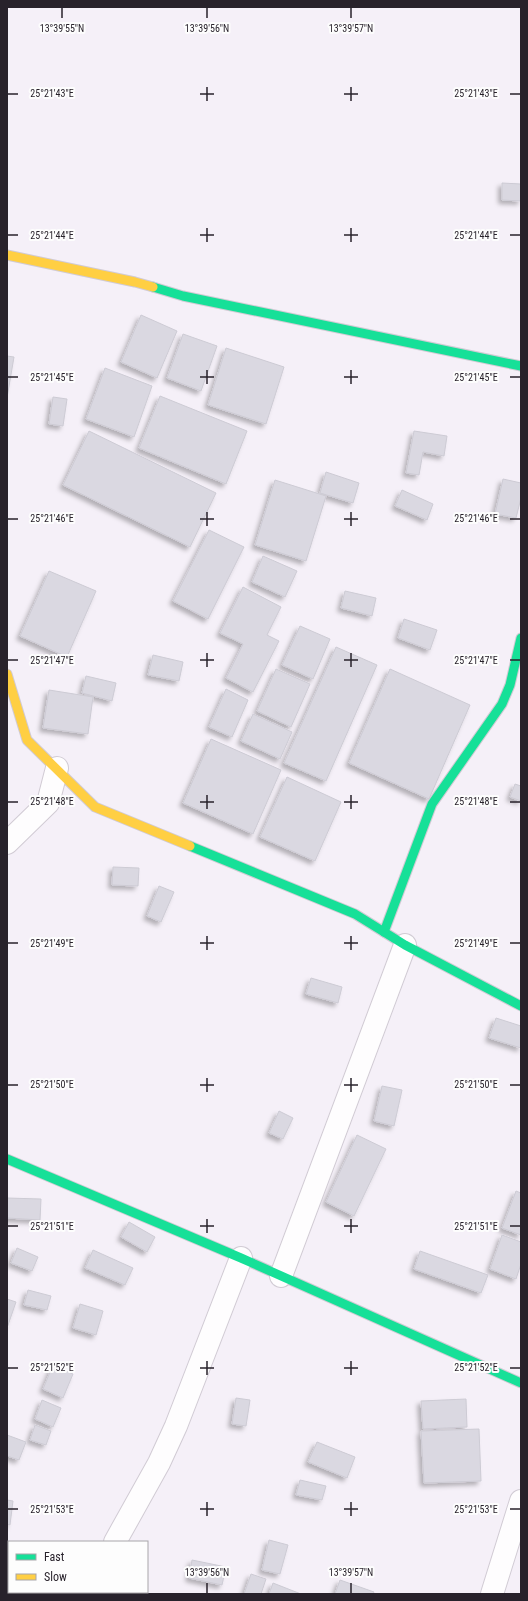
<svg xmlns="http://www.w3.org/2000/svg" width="528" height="1601" font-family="'Roboto Condensed',sans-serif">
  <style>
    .building { fill: #dad8e1; stroke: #cdcbd4; filter: url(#shadow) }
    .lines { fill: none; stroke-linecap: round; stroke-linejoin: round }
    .street-casing { stroke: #d1cbd4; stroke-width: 24 }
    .fast-casing { stroke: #d1cbd4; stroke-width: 11 }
    .slow-casing { stroke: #d1cbd4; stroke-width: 11 }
    .street { stroke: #fefdfe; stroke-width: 22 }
    .fast { stroke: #16e098; stroke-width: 9 }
    .slow { stroke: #ffcf43; stroke-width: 9 }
    .ticks { fill: none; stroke: #28222b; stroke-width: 1.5 }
    .ticks-label { font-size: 10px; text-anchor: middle; fill: #28222b; stroke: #fdfdfd; stroke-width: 4; stroke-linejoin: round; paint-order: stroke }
  </style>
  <defs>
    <filter id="shadow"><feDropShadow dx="-3.5" dy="3.5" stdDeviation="2" flood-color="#0004"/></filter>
  </defs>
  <rect width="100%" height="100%" fill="#f5f0f8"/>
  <g class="building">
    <polygon points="502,183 521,184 521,201 502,200"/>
    <polygon points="141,315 177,331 157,378 121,362"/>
    <polygon points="183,334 217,346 201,391 167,378"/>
    <polygon points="226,348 284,367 266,424 208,405"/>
    <polygon points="7,356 14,357 7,398"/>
    <polygon points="105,368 152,386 134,437 86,419"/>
    <polygon points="160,396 247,431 226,484 139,448"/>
    <polygon points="53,397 67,399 63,426 49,424"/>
    <polygon points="89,431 216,493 190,547 63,485"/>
    <polygon points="414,431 447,436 444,456 423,452 419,475 406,473"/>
    <polygon points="326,472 359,483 353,503 320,493"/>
    <polygon points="503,479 521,483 521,498 516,518 495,514"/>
    <polygon points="275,480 326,496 306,561 255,545"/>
    <polygon points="402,490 433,504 427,520 395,506"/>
    <polygon points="209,530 244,547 208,619 173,601"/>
    <polygon points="263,556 297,571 285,597 252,582"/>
    <polygon points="49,571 96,591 67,657 20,636"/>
    <polygon points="243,587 281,607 267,635 279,641 253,692 226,678 243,644 220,633"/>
    <polygon points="345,591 376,598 372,616 341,608"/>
    <polygon points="404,619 437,630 430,650 398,638"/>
    <polygon points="300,626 330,639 313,679 282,665"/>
    <polygon points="336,647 377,665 326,781 284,763"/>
    <polygon points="153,655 183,662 179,681 148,675"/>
    <polygon points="276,669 310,684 291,727 257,711"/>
    <polygon points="390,669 470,705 429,799 349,763"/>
    <polygon points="86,676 116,683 112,701 82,693"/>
    <polygon points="226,689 248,700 232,737 209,727"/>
    <polygon points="49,690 93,697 88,734 43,728"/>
    <polygon points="253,714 292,732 280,759 241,741"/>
    <polygon points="211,739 281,770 253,834 183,803"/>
    <polygon points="287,777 341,802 315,861 260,837"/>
    <polygon points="515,784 521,786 521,801 510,797"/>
    <polygon points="113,867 139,868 138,886 112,885"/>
    <polygon points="159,886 174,892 161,922 147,916"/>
    <polygon points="311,978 342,987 338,1003 306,994"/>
    <polygon points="496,1018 521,1026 521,1048 489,1038"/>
    <polygon points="382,1086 402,1090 394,1126 374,1121"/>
    <polygon points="279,1111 293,1118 283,1139 269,1133"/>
    <polygon points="357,1135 386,1149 354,1216 326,1202"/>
    <polygon points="516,1191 521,1193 521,1235 502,1228"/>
    <polygon points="7,1198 41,1199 40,1220 7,1218"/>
    <polygon points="129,1222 155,1237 147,1252 121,1237"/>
    <polygon points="502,1235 521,1242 521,1264 516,1279 490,1269"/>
    <polygon points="17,1248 38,1257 32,1271 11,1263"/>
    <polygon points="93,1250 133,1268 125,1285 85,1268"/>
    <polygon points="420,1251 488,1275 481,1293 414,1269"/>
    <polygon points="28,1290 51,1296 47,1310 24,1305"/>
    <polygon points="7,1299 16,1302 7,1328"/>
    <polygon points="80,1304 103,1311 96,1335 73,1328"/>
    <polygon points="53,1365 73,1374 63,1398 43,1389"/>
    <polygon points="236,1398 250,1400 246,1426 232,1424"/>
    <polygon points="466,1399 467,1427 423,1429 421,1401"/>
    <polygon points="42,1400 61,1408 53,1427 35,1419"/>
    <polygon points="35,1425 51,1431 46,1445 30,1440"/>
    <polygon points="479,1429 481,1481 424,1483 421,1431"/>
    <polygon points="7,1435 26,1442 19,1460 7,1456"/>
    <polygon points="317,1442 355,1457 347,1478 308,1462"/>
    <polygon points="300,1480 326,1486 322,1500 296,1495"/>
    <polygon points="7,1500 13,1501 10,1525 7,1524"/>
    <polygon points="269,1540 288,1545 280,1574 262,1570"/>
    <polygon points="192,1560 226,1567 222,1585 189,1578"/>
    <polygon points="251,1574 266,1579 261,1594 244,1594"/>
    <polygon points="340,1580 374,1592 373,1594 335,1594"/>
    <polygon points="273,1583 301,1594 269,1594"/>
    <polygon points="99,1592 116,1592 115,1594 103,1594"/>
  </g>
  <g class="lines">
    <defs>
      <g id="street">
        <polyline points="7,843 48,803 57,768"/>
        <polyline points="281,1276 405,945"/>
        <polyline points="115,1542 159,1463 176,1426 241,1258"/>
        <polyline points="7,1573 9,1574"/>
        <polyline points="63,1592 69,1594"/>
        <polyline points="87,1594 88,1592"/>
        <polyline points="492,1594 521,1501"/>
      </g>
      <g id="fast">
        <polyline points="153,287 183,296 521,366"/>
        <polyline points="190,846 355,914 405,945 521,1006"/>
        <polyline points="384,932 432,804 502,704 510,685 521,638"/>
        <polyline points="7,1159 241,1258 521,1383"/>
      </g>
      <g id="slow">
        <polyline points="7,255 135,282 153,287"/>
        <polyline points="7,674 27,740 95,807 190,846"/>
      </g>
    </defs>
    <use href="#street" class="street-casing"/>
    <use href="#fast" class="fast-casing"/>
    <use href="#slow" class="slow-casing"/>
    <use href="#street" class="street"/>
    <use href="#fast" class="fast"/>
    <use href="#slow" class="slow"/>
  </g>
  <path class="ticks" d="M62,8v10M207,8v10M351,8v10M207,87v14M351,87v14M8,94h10M200,94h14M344,94h14M510,94h10M207,228v14M351,228v14M8,235h10M200,235h14M344,235h14M510,235h10M207,370v14M351,370v14M8,377h10M200,377h14M344,377h14M510,377h10M207,512v14M351,512v14M8,519h10M200,519h14M344,519h14M510,519h10M207,653v14M351,653v14M8,660h10M200,660h14M344,660h14M510,660h10M207,795v14M351,795v14M8,802h10M200,802h14M344,802h14M510,802h10M207,936v14M351,936v14M8,943h10M200,943h14M344,943h14M510,943h10M207,1078v14M351,1078v14M8,1085h10M200,1085h14M344,1085h14M510,1085h10M207,1219v14M351,1219v14M8,1226h10M200,1226h14M344,1226h14M510,1226h10M207,1361v14M351,1361v14M8,1368h10M200,1368h14M344,1368h14M510,1368h10M207,1502v14M351,1502v14M8,1509h10M200,1509h14M344,1509h14M510,1509h10M207,1583v10M351,1583v10"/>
  <g class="ticks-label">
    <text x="62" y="32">13°39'55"N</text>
    <text x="207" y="32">13°39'56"N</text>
    <text x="351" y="32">13°39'57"N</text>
    <text x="476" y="97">25°21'43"E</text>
    <text x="52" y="97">25°21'43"E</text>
    <text x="476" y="239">25°21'44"E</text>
    <text x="52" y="239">25°21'44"E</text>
    <text x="52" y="381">25°21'45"E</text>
    <text x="476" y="381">25°21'45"E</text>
    <text x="52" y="522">25°21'46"E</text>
    <text x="476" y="522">25°21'46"E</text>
    <text x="52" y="664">25°21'47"E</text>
    <text x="476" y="664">25°21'47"E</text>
    <text x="476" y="805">25°21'48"E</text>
    <text x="52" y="805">25°21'48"E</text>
    <text x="476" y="947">25°21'49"E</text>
    <text x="52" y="947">25°21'49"E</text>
    <text x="476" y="1088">25°21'50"E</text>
    <text x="52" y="1088">25°21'50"E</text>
    <text x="476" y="1230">25°21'51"E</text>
    <text x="52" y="1230">25°21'51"E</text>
    <text x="476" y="1371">25°21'52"E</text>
    <text x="52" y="1371">25°21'52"E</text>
    <text x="476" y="1513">25°21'53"E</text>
    <text x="52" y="1513">25°21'53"E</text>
    <text x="207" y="1576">13°39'56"N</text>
    <text x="351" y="1576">13°39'57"N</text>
  </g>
  <rect width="528" height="1601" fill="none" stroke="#28222b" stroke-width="16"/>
  <rect x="8" y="1541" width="140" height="52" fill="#fdfdfd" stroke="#a8a5a9"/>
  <rect x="16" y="1554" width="20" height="6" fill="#16e098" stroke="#a8a5a9"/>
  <text x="44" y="1561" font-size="12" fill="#28222b">Fast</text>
  <rect x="16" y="1574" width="20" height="6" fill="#ffcf43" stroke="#a8a5a9"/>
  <text x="44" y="1581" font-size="12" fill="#28222b">Slow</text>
</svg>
